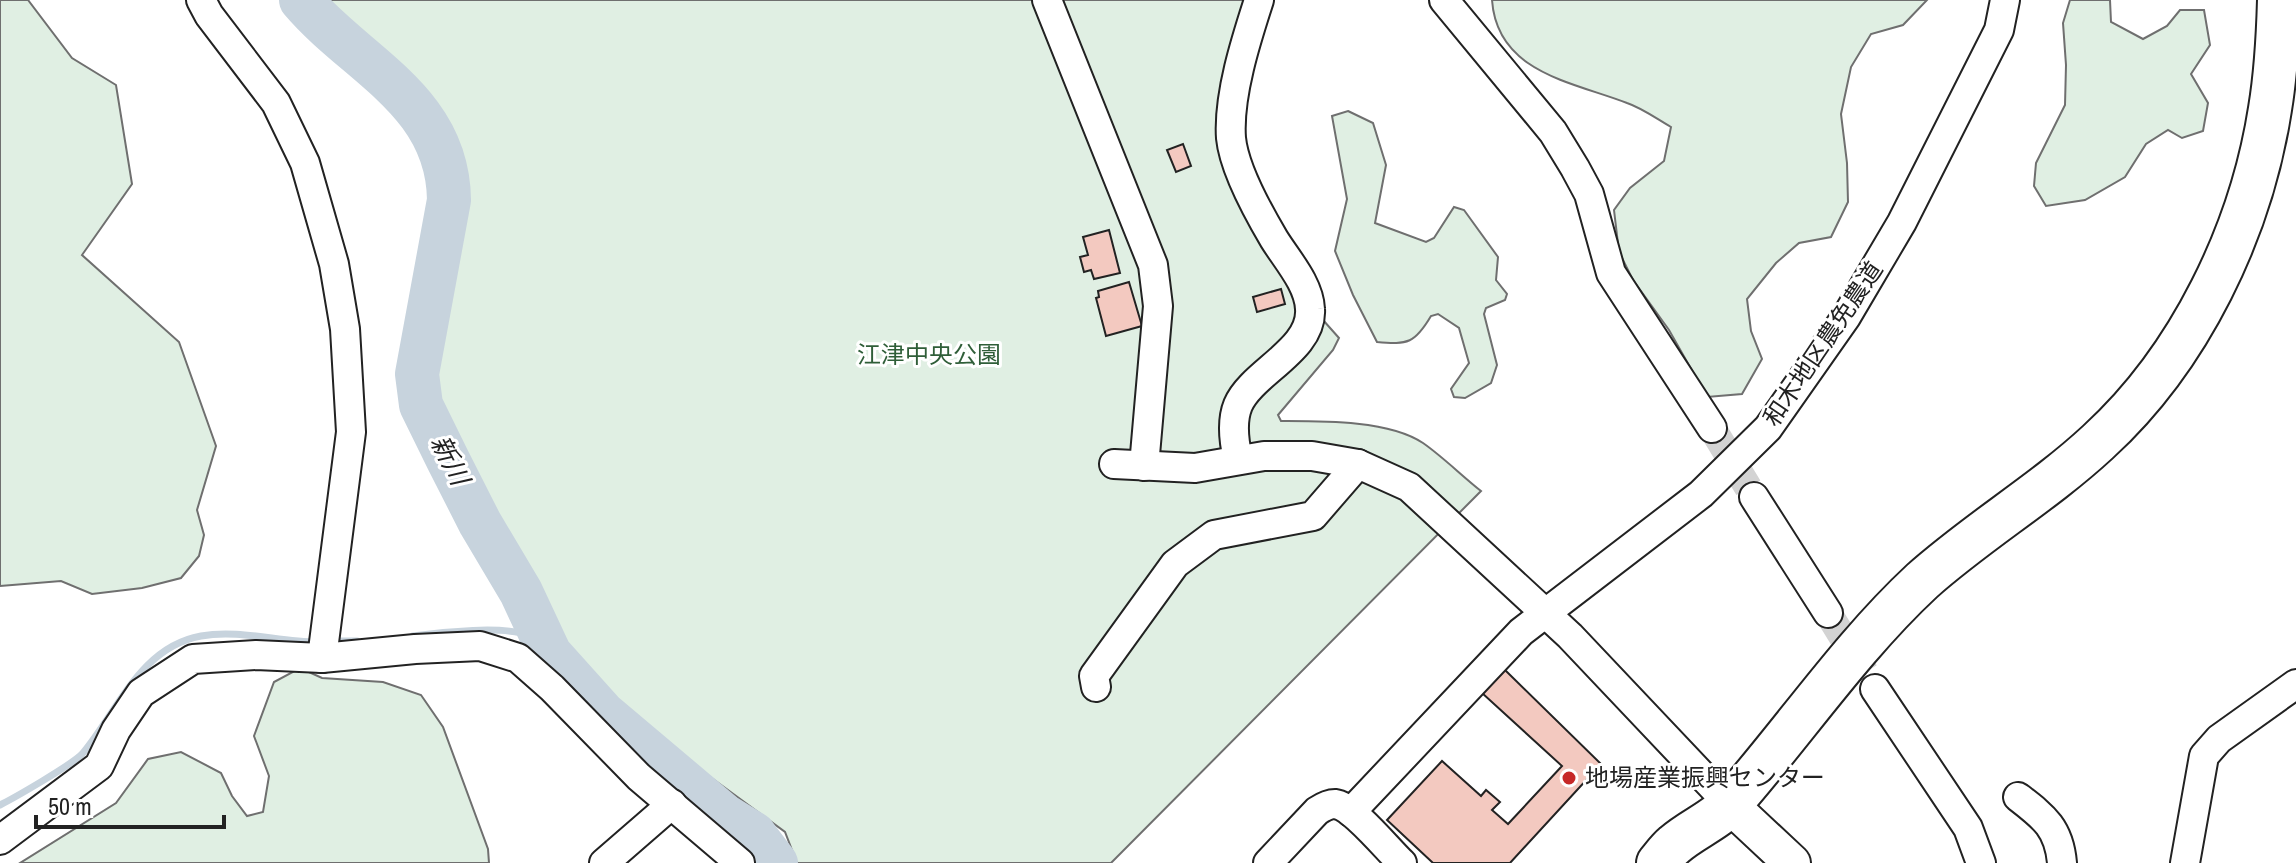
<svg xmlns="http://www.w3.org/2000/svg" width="2296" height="863" font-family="'Archivo Narrow','Noto Sans JP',sans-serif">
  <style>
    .green { fill: #e0efe3; stroke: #6f6f6f; stroke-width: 2 }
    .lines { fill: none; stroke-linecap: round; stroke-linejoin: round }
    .stream { stroke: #c7d3dd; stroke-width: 7 }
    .river { stroke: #c7d3dd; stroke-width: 44 }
    .building { fill: #f3c9c0; stroke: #222; stroke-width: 2 }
    .minor-tunnel { stroke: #d3d3d3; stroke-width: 28; stroke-dasharray: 28 14; stroke-linecap: butt }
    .minor-casing { stroke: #222; stroke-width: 32 }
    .major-casing { stroke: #222; stroke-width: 40 }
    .highway-casing { stroke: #222; stroke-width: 46 }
    .minor { stroke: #fff; stroke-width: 28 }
    .major { stroke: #fff; stroke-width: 36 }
    .highway { stroke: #fff; stroke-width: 42 }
    .poi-dot { fill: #c62828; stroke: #fff; stroke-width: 3 }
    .labels { text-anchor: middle; stroke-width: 6; stroke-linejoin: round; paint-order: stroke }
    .street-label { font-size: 24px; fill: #222; stroke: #fff }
    .park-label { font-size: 24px; fill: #2f5e38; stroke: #fff }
    .poi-label { font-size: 24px; fill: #222; stroke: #fff; text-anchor: start }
    .water-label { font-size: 26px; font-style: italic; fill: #222; stroke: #fff }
  </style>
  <rect width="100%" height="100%" fill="#fff"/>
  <g class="green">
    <polygon points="0,0 28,0 72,58 116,85 132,184 82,255 179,342 216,446 197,510 204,535 199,556 181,578 142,588 92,594 61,581 0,586"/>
    <path d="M309,0h962l-30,110 3,35 11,36 65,115 3,24 16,18 -6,12 -55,65 3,6c40,0 108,-1 142,22 20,14 39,33 58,48l-370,372h-314l-12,-31 -158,-116 -56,-52 -134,-249 -10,-43 24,-118 10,-65 -9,-50 -23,-38 -24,-28 -42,-30z"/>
    <path d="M1492,0h435l-24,25 -32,9 -20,33 -10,47 6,49 1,39 -17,35 -32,6 -23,20 -29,36 4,32 11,28 -20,35 -35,3 -38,-67 -36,-50 -14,-28 -5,-42 16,-22 34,-27 7,-34c-14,-8 -29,-19 -44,-24 -54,-21 -130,-30 -135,-103z"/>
    <polygon points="2070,0 2110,0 2111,22 2143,39 2167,26 2180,10 2204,10 2210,45 2191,74 2208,103 2203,131 2182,138 2168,130 2146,144 2125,177 2085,200 2046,206 2034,186 2036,163 2065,105 2066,65 2063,23"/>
    <path d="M1348,111l25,12 13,42 -11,58 51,19 8,-4 20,-31 10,3 34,47 -2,23 11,14 -2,6 -19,8 -2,6 13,51 -6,18 -26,15 -11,-1 -3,-8 18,-26 -10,-35 -21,-14 -7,2c-16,27 -23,29 -54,26l-24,-47 -18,-44 12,-52 -15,-83z"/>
    <polygon points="300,668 322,678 383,682 421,695 443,727 488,849 489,863 20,863 116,803 148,759 181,752 221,773 232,796 247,816 263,812 269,776 254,736 274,682"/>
  </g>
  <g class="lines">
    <g class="stream">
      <path d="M413,636c27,-4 94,-11 117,0 7,4 14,13 20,18"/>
      <polyline points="330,641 357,641"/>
      <path d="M0,805c14,-7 75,-42 83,-52 35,-42 57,-106 118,-117 38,-7 78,6 116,6"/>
    </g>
    <path class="river" d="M301,0c55,65 147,100 148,200l-32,174 4,31 27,55 32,63 41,69 29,62 53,59 122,103 29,18 22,29"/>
  </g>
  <g class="building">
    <polygon points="1183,144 1191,166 1176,172 1167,150"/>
    <polygon points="1109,230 1120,273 1094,279 1091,270 1084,272 1080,257 1088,255 1083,237"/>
    <polygon points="1129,282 1142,326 1106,336 1096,298 1099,297 1098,291"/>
    <polygon points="1281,289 1285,304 1257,312 1253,297"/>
    <polygon points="1504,669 1601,764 1510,863 1433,863 1387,820 1442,761 1481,796 1486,790 1500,802 1492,810 1508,824 1562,766 1482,693"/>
  </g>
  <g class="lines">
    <g class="minor-tunnel">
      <polyline points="1712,428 1754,497"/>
      <polyline points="1828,613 1875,689"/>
    </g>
    <defs>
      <g id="minor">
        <polyline points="201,0 209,15 276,103 305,163 334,264 345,329 351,432 322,658"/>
        <polyline points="1047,0 1153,265 1158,306 1144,466"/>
        <polyline points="1444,0 1553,132 1575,168 1589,194 1611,273 1712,428"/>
        <path d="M1238,459c-4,-17 -7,-37 0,-54 14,-33 75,-55 72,-96 -1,-25 -23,-49 -36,-70 -16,-27 -40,-70 -43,-101 -3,-42 15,-98 28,-138"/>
        <polyline points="1114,464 1195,468 1264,456 1312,456 1358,464 1409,487 1570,636 1730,805"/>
        <polyline points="1754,497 1828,613"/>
        <polyline points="1096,687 1094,676 1175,564 1214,535 1313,516 1358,464"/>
        <polyline points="1875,689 1968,828 1981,863"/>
        <path d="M2018,797c26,20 41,31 44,66"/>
        <polyline points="1351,812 1521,632 1701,494 1768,428 1846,317 1902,222 1999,30 2005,0"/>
        <polyline points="0,840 99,766 116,730 141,693 193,659 256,655 322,658 415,649 480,646 518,658 552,688 639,777 740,863"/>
        <polyline points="604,863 672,804"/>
        <path d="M1268,863l49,-52c6,-4 12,-7 18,-7 18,2 53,46 67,59"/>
        <polyline points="2185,863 2204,756 2219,739 2296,684"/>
      </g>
      <polyline id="major" points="1730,805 1792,863"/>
      <path id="highway" d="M1658,863c5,-6 10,-13 16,-18 18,-16 43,-25 58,-43 63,-72 120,-156 190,-221 56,-50 121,-88 176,-139 92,-84 153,-211 172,-333 6,-36 8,-73 9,-109"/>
    </defs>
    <use href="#minor" class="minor-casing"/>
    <use href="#major" class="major-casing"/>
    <use href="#highway" class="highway-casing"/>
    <use href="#minor" class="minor"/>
    <use href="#major" class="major"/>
    <use href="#highway" class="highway"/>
  </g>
  <circle class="poi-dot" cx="1569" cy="778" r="8"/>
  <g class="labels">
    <g class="street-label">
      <text transform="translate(1823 344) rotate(-56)" y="8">和木地区農免農道</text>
    </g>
    <g class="park-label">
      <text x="929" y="363">江津中央公園</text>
    </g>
    <g class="poi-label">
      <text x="1585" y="786">地場産業振興センター</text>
    </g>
    <g class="water-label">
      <text transform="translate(450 460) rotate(63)" y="9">新川</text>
    </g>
  </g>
  <path d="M36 815v12h188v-12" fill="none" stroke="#222222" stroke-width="4"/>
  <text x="48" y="815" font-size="24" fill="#222222" stroke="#ffffff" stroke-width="6" paint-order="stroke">50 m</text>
</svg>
